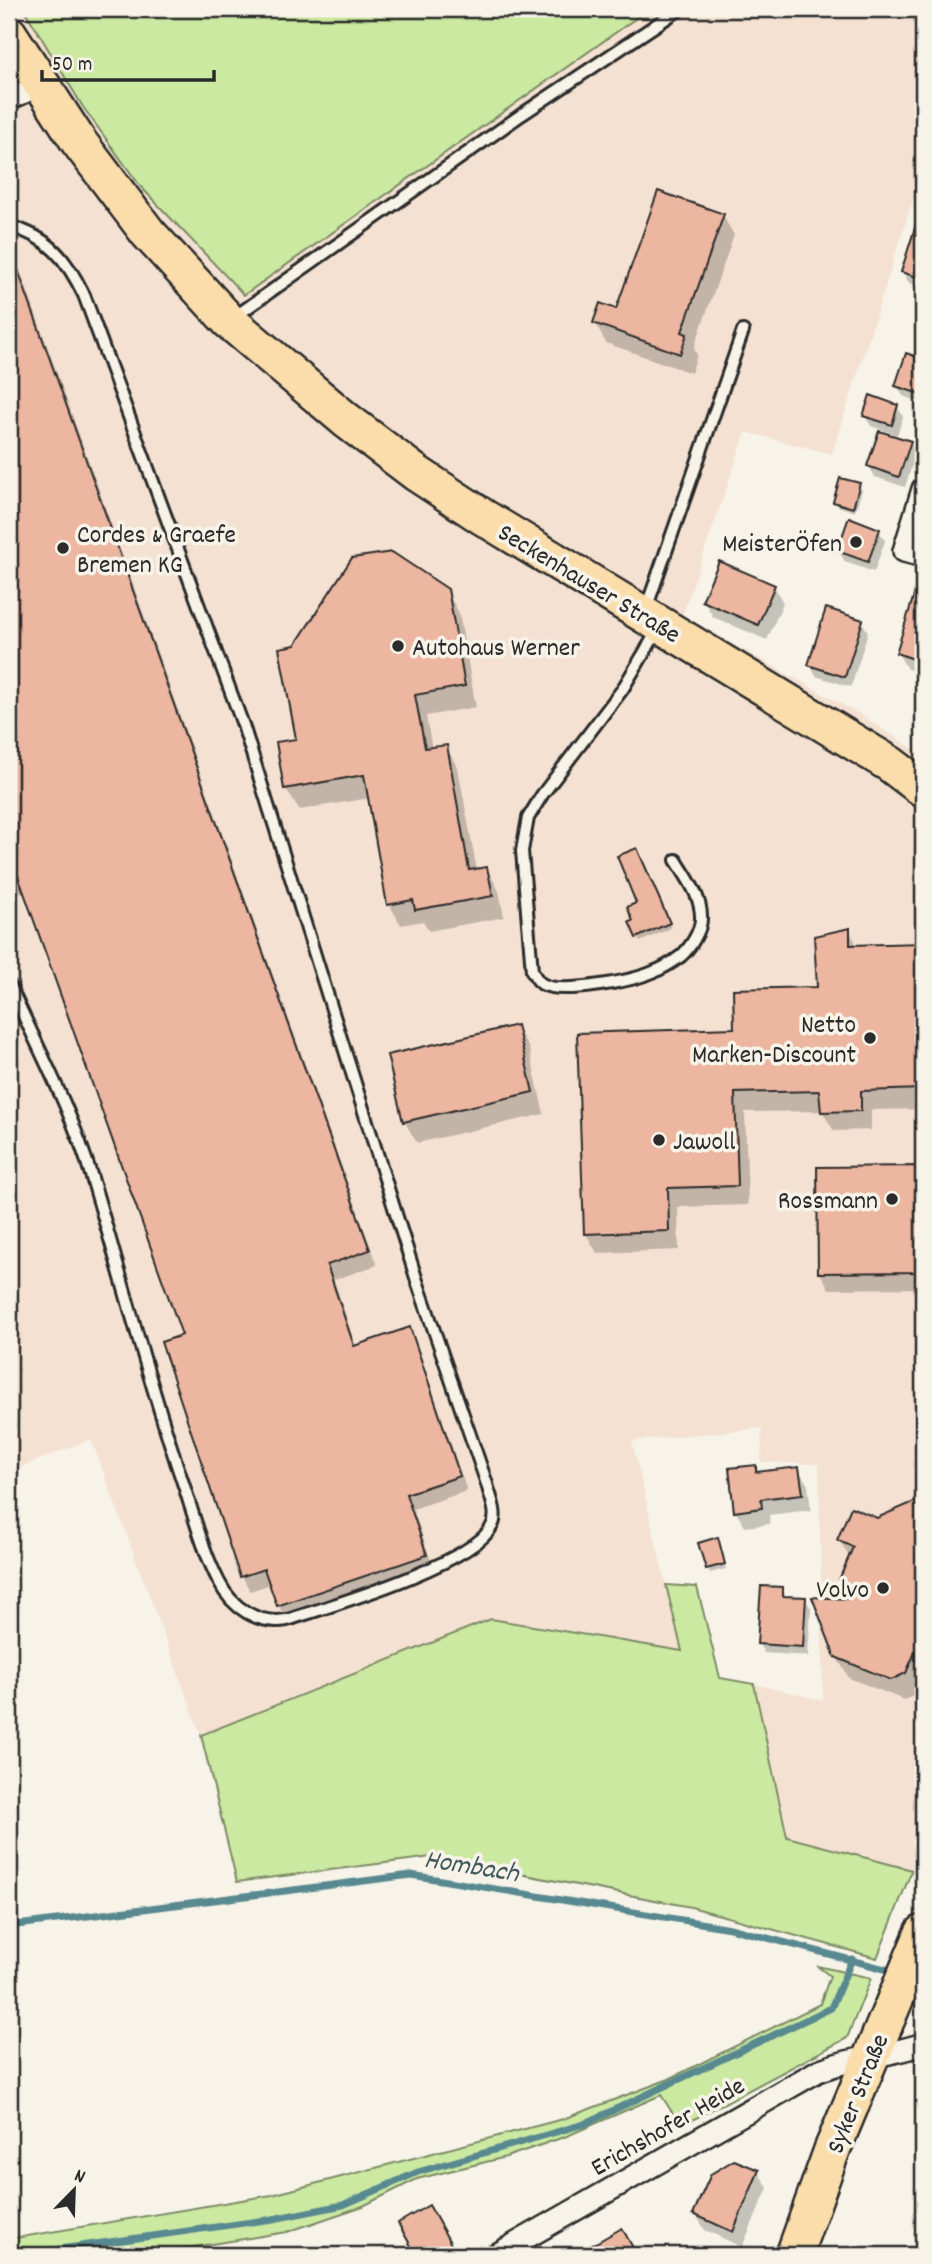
<svg xmlns="http://www.w3.org/2000/svg" width="932" height="2264" font-family="Dekko,sans-serif">
  <style>
    .built { fill: #f4e1d2 }
    .green { fill: #cbe9a1; stroke: #7b8a66; stroke-width: 2 }
    .shadow { fill: #0003 }
    .lines { fill: none; stroke-linecap: round; stroke-linejoin: round }
    .stream { stroke: #598990; stroke-width: 7 }
    .building { fill: #ecb6a0; stroke: #2b2b2b; stroke-width: 2 }
    .service-casing { stroke: #2b2b2b; stroke-width: 16 }
    .minor-casing { stroke: #2b2b2b; stroke-width: 26 }
    .primary-casing { stroke: #2b2b2b; stroke-width: 40 }
    .service { stroke: #f7f3e8; stroke-width: 10 }
    .minor { stroke: #f7f3e8; stroke-width: 21 }
    .primary { stroke: #fbddab; stroke-width: 35 }
    .poi-dot { fill: #2b2b2b; stroke: #f7f3e8; stroke-width: 2.5 }
    .labels { text-anchor: middle; stroke-width: 7; stroke-linejoin: round; paint-order: stroke }
    .poi-label { font-size: 26px; fill: #2b2b2b; stroke: #f7f3e8; text-anchor: end }
    .street-label { font-size: 26px; fill: #2b2b2b; stroke: #f7f3e8 }
    .water-label { font-size: 28px; font-style: italic; fill: #425a5d; stroke: #f7f3e8 }
  </style>
  <rect width="100%" height="100%" fill="#f7f3e8"/>
  <filter id="ink" filterUnits="userSpaceOnUse"><feTurbulence type="fractalNoise" baseFrequency=".0143" numOctaves="2"/><feDisplacementMap in="SourceGraphic" scale="14" xChannelSelector="R" yChannelSelector="G"/><feConvolveMatrix kernelMatrix="1 2 1 2 8 2 1 2 1" color-interpolation-filters="sRGB"/></filter>
  <g filter="url(#ink)">
    <polygon class="built" points="9,9 24,9 83,107 141,187 244,295 649,9 923,9 923,168 832,454 746,432 682,616 858,713 923,755 923,1843 912,1870 787,1837 754,1684 823,1700 819,1464 761,1462 762,1428 632,1441 682,1652 491,1619 201,1735 91,1439 9,1472"/>
    <g class="green">
      <polygon points="24,9 649,9 244,295 141,187 83,107"/>
      <polygon points="666,1585 697,1587 720,1678 754,1684 787,1837 912,1870 877,1958 691,1907 432,1857 237,1882 201,1735 491,1619 682,1651"/>
      <polygon points="817,1966 871,1978 847,2038 681,2126 661,2095 567,2136 506,2157 417,2179 363,2206 287,2232 143,2255 9,2255 9,2239 272,2195 563,2119 669,2079 820,2004 830,1976"/>
    </g>
    <g class="shadow">
      <polygon points="723,216 734,235 694,348 697,355 691,373 606,343 595,323 618,311"/>
      <polygon points="913,242 923,246 923,287 909,283 903,272"/>
      <polygon points="9,248 16,259 377,1265 334,1280 356,1347 409,1330 417,1344 467,1491 413,1509 434,1570 287,1620 278,1605 271,1584 250,1591 242,1576 185,1336 25,891 9,896"/>
      <polygon points="907,355 923,361 923,403 903,396 897,386"/>
      <polygon points="897,406 903,417 897,435 871,426 865,416"/>
      <polygon points="910,442 916,453 905,487 875,477 869,466"/>
      <polygon points="859,485 862,490 855,512 838,506 835,501"/>
      <polygon points="879,530 885,541 874,572 845,562 839,551"/>
      <polygon points="774,586 783,603 767,640 713,617 704,601"/>
      <polygon points="446,590 459,613 476,707 426,716 432,749 446,747 458,768 477,871 487,869 499,891 504,917 429,931 423,921 401,925 389,904 370,798 299,810 286,789 278,744 298,740 296,647"/>
      <polygon points="917,593 923,595 923,674 907,669 898,653"/>
      <polygon points="862,622 868,632 851,687 816,676 810,665"/>
      <polygon points="639,855 671,928 640,942 637,937"/>
      <polygon points="849,930 858,947 921,945 923,949 923,1109 871,1110 871,1130 834,1131 822,1111 745,1112 748,1205 678,1207 679,1250 597,1253 586,1234 736,1029 818,989"/>
      <polygon points="516,1027 529,1048 544,1114 417,1143 404,1121"/>
      <polygon points="923,1168 923,1288 829,1289 820,1273 819,1169"/>
      <polygon points="755,1467 759,1474 798,1469 808,1485 811,1510 769,1515 770,1524 745,1527 735,1511"/>
      <polygon points="923,1500 923,1682 918,1694 904,1700 849,1678 836,1656 850,1601 850,1558 839,1540 877,1520"/>
      <polygon points="701,1544 720,1544 726,1569 710,1573"/>
      <polygon points="782,1589 787,1598 805,1599 811,1608 808,1656 764,1653 759,1644"/>
      <polygon points="758,2172 768,2188 742,2247 705,2230 695,2214"/>
      <polygon points="428,2208 455,2255 418,2255 400,2223"/>
    </g>
    <g class="lines">
      <g class="stream">
        <polyline points="9,1926 411,1875 730,1928 896,1972"/>
        <polyline points="17,2255 273,2219 343,2205 418,2172 584,2124 831,2008 852,1959"/>
      </g>
    </g>
    <g class="building">
      <polygon points="658,191 724,214 682,332 687,334 680,354 593,323 600,303 616,309"/>
      <polygon points="919,215 923,216 923,279 901,272"/>
      <polygon points="11,251 370,1250 327,1265 354,1346 410,1327 460,1476 406,1494 427,1555 277,1606 264,1569 240,1577 161,1342 182,1335 18,876 9,879 9,252"/>
      <polygon points="906,353 923,359 923,395 895,386"/>
      <polygon points="870,395 898,405 892,425 863,416"/>
      <polygon points="879,431 911,441 899,477 867,466"/>
      <polygon points="840,478 860,483 853,508 833,502"/>
      <polygon points="849,517 880,529 868,562 837,551"/>
      <polygon points="392,552 448,589 465,686 415,695 425,748 447,745 469,870 487,867 493,896 415,910 413,900 387,905 364,775 284,789 276,742 296,739 279,648 295,645 352,558"/>
      <polygon points="719,561 775,585 758,625 702,601"/>
      <polygon points="919,579 923,580 923,662 896,653"/>
      <polygon points="826,608 863,620 845,677 808,665"/>
      <polygon points="637,848 670,923 636,938 629,922 633,921 627,907 636,903 617,856"/>
      <polygon points="850,928 850,945 922,943 923,1089 861,1091 861,1111 821,1112 819,1091 735,1093 738,1186 668,1188 669,1231 584,1234 577,1033 734,1028 733,989 817,987 814,936"/>
      <polygon points="517,1025 533,1092 403,1122 387,1055"/>
      <polygon points="923,1166 923,1272 818,1273 817,1167"/>
      <polygon points="756,1465 756,1472 799,1467 803,1494 761,1499 762,1508 734,1512 729,1468"/>
      <polygon points="923,1498 923,1645 919,1643 906,1673 891,1680 835,1657 812,1597 847,1599 839,1580 853,1547 837,1540 851,1507 877,1518"/>
      <polygon points="718,1537 725,1564 706,1569 698,1543"/>
      <polygon points="761,1586 783,1587 783,1596 806,1597 803,1647 757,1644"/>
      <polygon points="734,2160 759,2170 733,2232 693,2214 711,2174"/>
      <polygon points="429,2205 452,2246 435,2255 416,2255 398,2223"/>
      <polygon points="622,2228 637,2255 575,2255"/>
    </g>
    <g class="lines">
      <defs>
        <g id="service">
          <path d="M9,226c40,11 57,32 75,69l159,430 174,556 70,203c3,13 12,30 5,42 -19,38 -162,80 -205,94 -29,5 -55,-12 -68,-38 -17,-33 -26,-70 -38,-105 -33,-98 -59,-199 -89,-299 -20,-67 -54,-130 -83,-194"/>
          <polyline points="233,318 521,115 680,9"/>
          <polyline points="646,609 743,331"/>
          <path d="M659,628l-37,62 -80,105 -14,23 -6,33 10,120c3,5 5,10 10,13 19,11 90,-3 111,-12 9,-3 20,-10 28,-16 9,-8 20,-25 20,-37 1,-22 -14,-41 -25,-59"/>
        </g>
        <g id="minor">
          <polyline points="9,99 40,85"/>
          <polyline points="923,489 904,551 923,556"/>
          <path d="M496,2255l322,-184c34,-14 71,-15 105,-27"/>
        </g>
        <g id="primary">
          <polyline points="9,34 79,142 148,233 229,321 346,420 416,473 483,517 890,764 923,789"/>
          <polyline points="794,2255 832,2150 923,1933"/>
        </g>
      </defs>
      <use href="#service" class="service-casing"/>
      <use href="#minor" class="minor-casing"/>
      <use href="#primary" class="primary-casing"/>
      <use href="#service" class="service"/>
      <use href="#minor" class="minor"/>
      <use href="#primary" class="primary"/>
    </g>
  </g>
  <g class="poi-dot">
    <circle cx="856" cy="542" r="7"/>
    <circle cx="63" cy="548" r="7"/>
    <circle cx="398" cy="646" r="7"/>
    <circle cx="870" cy="1038" r="7"/>
    <circle cx="659" cy="1140" r="7"/>
    <circle cx="892" cy="1199" r="7"/>
    <circle cx="883" cy="1588" r="7"/>
  </g>
  <g class="labels">
    <g class="poi-label">
      <text x="77" y="542" text-anchor="start">Cordes &amp; Graefe<tspan x="77" dy="30">Bremen KG</tspan></text>
      <text x="842" y="551">MeisterÖfen</text>
      <text x="412" y="655" text-anchor="start">Autohaus Werner</text>
      <text x="856" y="1032">Netto<tspan x="856" dy="30">Marken-Discount</tspan></text>
      <text x="673" y="1149" text-anchor="start">Jawoll</text>
      <text x="878" y="1208">Rossmann</text>
      <text x="869" y="1597">Volvo</text>
    </g>
    <g class="street-label">
      <text transform="translate(590 582) rotate(31)" y="9">Seckenhauser Straße</text>
      <text transform="translate(856 2093) rotate(-68)" y="9">Syker Straße</text>
      <text transform="translate(667 2125) rotate(-30)" y="9">Erichshofer Heide</text>
    </g>
    <g class="water-label">
      <text transform="translate(472 1864) rotate(9)" y="10">Hombach</text>
    </g>
  </g>
  <rect width="932" height="2264" fill="none" stroke="#f7f3e8" stroke-width="35"/>
  <rect x="18" y="18" width="897" height="2229" fill="none" stroke="#2b2b2b" stroke-width="2.5" filter="url(#ink)"/>
  <g transform="translate(74 2190) rotate(23)" stroke="#f7f3e8" stroke-width="5" paint-order="stroke">
  <path d="M0-5L12 26L0 18L-12 26Z" fill="#2b2b2b"/>
  <text y="-10" font-size="19" font-weight="bold" text-anchor="middle" fill="#2b2b2b">N</text>
  </g>
  <path d="M42 70v10h172v-10" fill="none" stroke="#2b2b2b" stroke-width="3.5"/>
  <text x="52" y="70" font-size="21" fill="#2b2b2b" stroke="#f7f3e8" stroke-width="5" paint-order="stroke">50 m</text>
</svg>
